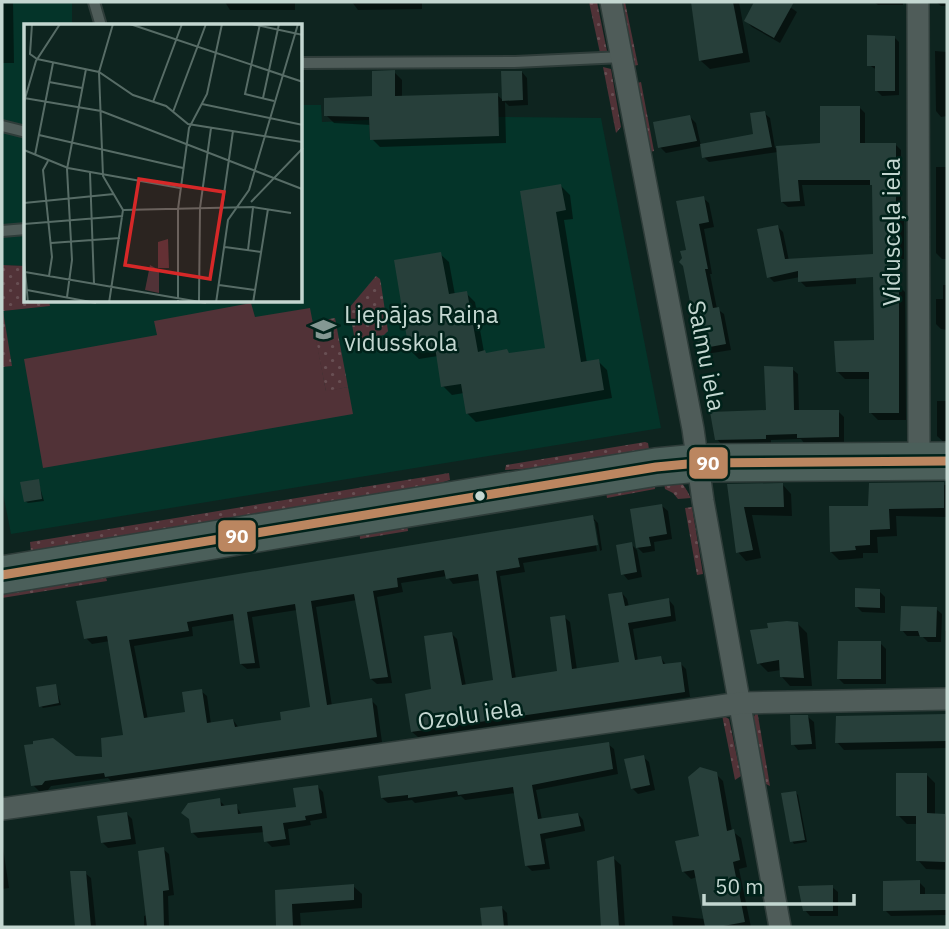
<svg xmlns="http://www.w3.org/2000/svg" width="949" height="929" font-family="'IBM Plex Sans',sans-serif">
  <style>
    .built { fill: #043429 }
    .grass { fill: url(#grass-dots) }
    .green { fill: #513237 }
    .shadow { fill: #0007; fill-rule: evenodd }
    .building { fill: #273f3a; fill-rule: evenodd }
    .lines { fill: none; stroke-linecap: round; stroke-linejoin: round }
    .service-casing { stroke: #2f3d3a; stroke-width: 14 }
    .minor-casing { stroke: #2f3d3a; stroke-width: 24 }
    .trunk-casing { stroke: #2f3d3a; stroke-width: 40 }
    .service { stroke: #4f5c59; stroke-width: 10 }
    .minor { stroke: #4f5c59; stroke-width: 21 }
    .trunk { stroke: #4b5f5a; stroke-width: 37 }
    .bus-1-casing { stroke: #00221a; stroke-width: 14 }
    .bus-1 { stroke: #bb8660; stroke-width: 9 }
    .bus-dot { fill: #c4d7d1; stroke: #00221a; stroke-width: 2.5 }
    .labels { text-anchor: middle; stroke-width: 5; stroke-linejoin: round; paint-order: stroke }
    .street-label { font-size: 24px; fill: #c4d7d1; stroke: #00221a }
    .poi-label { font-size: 24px; fill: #c4d7d1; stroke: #00221a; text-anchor: start }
    .inset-road { fill: none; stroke: #576c66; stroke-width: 2 }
    .view { fill: #d62828; fill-opacity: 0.15; stroke: #d62828; stroke-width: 3.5 }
    .inset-edge { fill: none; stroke: #c4d7d1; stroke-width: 3.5 }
    .line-badge { stroke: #00221a; stroke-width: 2.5 }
    .badge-label { font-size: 19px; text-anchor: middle; font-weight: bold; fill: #fff }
  </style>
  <defs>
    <pattern id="grass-dots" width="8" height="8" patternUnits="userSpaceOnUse" patternTransform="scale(1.75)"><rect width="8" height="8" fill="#513237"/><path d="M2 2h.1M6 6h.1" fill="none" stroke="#684f53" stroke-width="1.8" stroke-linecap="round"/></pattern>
  </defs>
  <rect width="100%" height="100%" fill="#0e241f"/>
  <g class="built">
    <polygon points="2,2 72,2 72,26 26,26 26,266 2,265"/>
    <polygon points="301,105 321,105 322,122 369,120 370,140 498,117 601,118 661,428 11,534 2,488 2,367 11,366 3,311 49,306 49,301 301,301"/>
  </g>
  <g class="grass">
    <polygon points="589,2 597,2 607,51 600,53"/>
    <polygon points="621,2 625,2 638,65 633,66"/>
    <polygon points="603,67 611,69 621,127 616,133"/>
    <polygon points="641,82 654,151 650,152 637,83"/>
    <polygon points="2,265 26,266 26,301 49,301 50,306 3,311 12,366 2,367"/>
    <polygon points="376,276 380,279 381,284 388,331 384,335 355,341 349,308"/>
    <polygon points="335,318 348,387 326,392 312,322"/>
    <polygon points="645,442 648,443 650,455 594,465 505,470 506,465"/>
    <polygon points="449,473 450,480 392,498 31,552 30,542"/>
    <polygon points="653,477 655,489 607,498 605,486"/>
    <path d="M663,478c17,-1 21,6 28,20l-13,1 -5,-6 -8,-4z"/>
    <polygon points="692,507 703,574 697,575 685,508"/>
    <polygon points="406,518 408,531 360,539 359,526"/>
    <polygon points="105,574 107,581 2,598 2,586"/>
    <polygon points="757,710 770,786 764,783 753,719"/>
    <polygon points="722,715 729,719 741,776 735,780"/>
  </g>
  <polygon class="green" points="251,303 255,317 310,308 326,391 348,387 353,414 43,468 24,359 157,335 154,321"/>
  <g class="shadow">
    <polygon points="2,2 13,2 14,63 2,63"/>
    <polygon points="225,2 295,2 295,10 230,10"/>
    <polygon points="352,2 422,2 422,9 358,10"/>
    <polygon points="693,2 739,2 750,62 710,69 701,61 699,36"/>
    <polygon points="756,2 783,2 797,12 780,43 752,27 746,21"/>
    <polygon points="874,2 903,2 903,5 878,5"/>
    <polygon points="936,2 947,2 947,6 941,6"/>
    <polygon points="894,37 899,42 899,95 882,96 877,91 877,70 869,65"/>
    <polygon points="935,51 947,52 947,116 941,117 936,111"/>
    <polygon points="394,72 402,80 402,98 497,95 504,101 503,73 522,72 527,78 528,105 509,106 505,102 506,143 380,147 372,139 371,125 334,123 326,115 374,98"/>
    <polygon points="859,107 865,113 865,144 895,144 901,150 901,216 904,219 904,259 880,259 874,186 872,185 802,185 805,206 788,207 782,202 778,152 709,162 704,157 702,146 666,153 660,147 690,117 696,123 701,146 755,136 764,113 770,118 775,148 821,144"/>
    <polygon points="936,167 947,167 947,259 942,259 936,253"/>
    <polygon points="561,186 570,195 573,219 564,220 587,363 598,361 607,370 612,398 476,422 467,413 464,393 452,395 443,386 438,356 419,359 410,350 440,254 449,262 455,295 466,293 475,302 484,352 486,354 507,351 511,355 547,350 522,193"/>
    <polygon points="703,198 709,203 714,227 704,229 712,274 710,274 717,309 724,314 731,350 706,354 700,348 689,251"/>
    <polygon points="778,227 783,232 789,261 856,263 856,284 806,287 800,281 800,277 774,282 769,277"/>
    <polygon points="898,285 905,292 906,420 878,420 870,412 871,379 845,379 838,372 875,342"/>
    <polygon points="943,285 947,285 947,330 941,329 936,324 936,299 943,299"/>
    <polygon points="792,369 798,374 799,412 838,411 844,417 844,442 804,443 801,439 771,440 771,444 722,445 717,439 768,412"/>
    <polygon points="937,401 947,401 947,445 937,436"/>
    <polygon points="38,481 44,501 28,503 25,501"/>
    <polygon points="783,485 791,494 792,516 752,515 761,558 746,561 738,552 729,486"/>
    <polygon points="870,485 947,485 947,517 896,516 897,536 877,537 878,553 863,553 863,558 839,560 831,552 870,507"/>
    <polygon points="662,506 668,511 672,539 654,542 655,551 643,553 637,547"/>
    <path d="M592,517l6,6 4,27 -2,1 -5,-30h-3l5,30 -74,12 2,9 -25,4 16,103 43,-7 5,-55 6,5 7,48 44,-7 1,-70 5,6 2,8 40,-7 5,6 2,15 -43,8 5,32 23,-3 6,8 13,-3 6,6 4,28 -272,40 -6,-5 21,-41 19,-57 5,5 9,47 29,-4 -14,-102 -28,4 -6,-8 -46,7 2,9 -26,5 15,86 -15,1 -6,-5 -14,-79 -41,7 16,99 39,-6 6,6 5,36 -270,40 -4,-4 -57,8 -3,4 -9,1 -6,-6 43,-28 28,2 21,-22 -15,-96 -18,3 -6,-6zM297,610l15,99 -29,13 -44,6 -6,-8 -22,4 -4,-28 -6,-5 -14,23 -39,6 -14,-74 59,-10 -1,-9 43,-7 6,44 6,5 13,-1 -8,-51z"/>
    <polygon points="631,544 637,550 642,577 628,580 623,574"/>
    <polygon points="879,591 885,597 885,613 862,612 856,606"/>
    <polygon points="936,609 942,614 941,642 928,642 922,636 907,636 902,630"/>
    <polygon points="798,624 807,633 812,686 790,686 782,677 781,670 768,672 759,663"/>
    <polygon points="947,630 947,679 945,631"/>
    <polygon points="880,643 886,649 886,684 844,684 838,678"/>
    <polygon points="55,685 61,705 43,708 41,706"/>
    <polygon points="947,716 947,748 844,750 837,742 837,718"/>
    <polygon points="808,717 814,722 816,749 798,750 793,744"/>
    <polygon points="608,744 614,749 618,774 536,790 542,820 578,814 583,820 585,831 545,839 550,869 532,871 526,865 515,793 465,800 461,796 415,803 412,800 388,803 382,798"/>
    <polygon points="643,757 649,762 655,790 638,794 632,788"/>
    <polygon points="716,774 723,781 732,831 741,838 747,867 739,869 751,927 673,927 672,916 705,919 697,877 691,879 683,871 701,838"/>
    <polygon points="926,774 935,783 935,815 944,815 947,818 947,870 926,869 918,860 918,824 907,824 898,815"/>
    <polygon points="317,786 323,792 327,818 310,821 311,825 288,829 290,845 272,847 266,841 265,832 198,838 192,832 219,800 225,806 236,806 242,815 298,808"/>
    <polygon points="796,793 798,795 807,842 794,844 792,841"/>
    <polygon points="126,813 132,819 136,844 108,848 102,842"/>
    <polygon points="2,841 9,888 2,889"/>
    <polygon points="163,849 169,854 174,895 168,896 169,927 144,927 144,916 147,915"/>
    <polygon points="613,858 621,865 625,927 603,927 599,862"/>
    <polygon points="72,873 85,873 91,878 96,927 76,927"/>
    <polygon points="919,882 925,888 925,896 947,896 947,915 891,916 885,910"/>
    <polygon points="353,886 362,894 362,908 300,913 301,927 278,927 277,891"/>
    <polygon points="832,887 838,892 838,916 810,916 805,910"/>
    <polygon points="501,907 507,913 508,927 484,927 482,909"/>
  </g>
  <g class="building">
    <polygon points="691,2 733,2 743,53 699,61"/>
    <polygon points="754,2 794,2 774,38 744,21"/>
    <polygon points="867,35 895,36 895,91 875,91 875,66 867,66"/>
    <polygon points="395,70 395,96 498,93 499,136 370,140 369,117 324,116 324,98 372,96 372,71"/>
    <polygon points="501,71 522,71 523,100 502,101"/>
    <polygon points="820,106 860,106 860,143 896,143 896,212 899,212 899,413 869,413 869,372 836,372 834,341 874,340 873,277 798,282 798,271 767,278 757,229 778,225 785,259 873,254 872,185 870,185 870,180 798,180 800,201 781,202 776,146 820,143"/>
    <polygon points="765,111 772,147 702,158 700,144 753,134 750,113"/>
    <polygon points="690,115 697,141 658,148 653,122"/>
    <polygon points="561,184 566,210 556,212 581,362 599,359 604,390 466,414 461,384 441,387 435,347 409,351 394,260 441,252 449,294 467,291 478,352 485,350 486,353 507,349 509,353 545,348 520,191"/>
    <polygon points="704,196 709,222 699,224 708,269 705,269 713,308 719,307 726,344 699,349 683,266 679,262 682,258 680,251 686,250 676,201"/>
    <polygon points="764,366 793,367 794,410 839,410 839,437 797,438 797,434 766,435 766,439 715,440 710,412 766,410"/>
    <polygon points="39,479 42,499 24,502 20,482"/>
    <polygon points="944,482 944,508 889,509 890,529 870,530 870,545 855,546 856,550 830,552 829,506 868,506 869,483"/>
    <polygon points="783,483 784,507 744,507 753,550 736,553 727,484"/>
    <polygon points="662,504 667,534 649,537 651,546 636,548 630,509"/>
    <path d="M593,515l5,30 -80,13 2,9 -24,4 16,107 45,-7 -7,-54 15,-2 7,54 47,-7 -11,-68 14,-2 3,14 44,-8 2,18 -43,7 7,37 26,-4 2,8 18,-2 4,30 -274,40 -6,-38 26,-5 -7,-53 28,-4 10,53 31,-5 -15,-106 -32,5 -2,-9 -47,8 1,9 -25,4 15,86 -18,2 -16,-85 -43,7 16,104 45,-7 5,39 -272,40 -1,-4 -59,8 -3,4 -11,1 -7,-41 9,-1v-3l20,-3 23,18 26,1 -1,-19 22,-3 -16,-99 -23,3 -8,-38zM295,604l15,103 -30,5 1,8 -46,7 -2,-8 -26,4 -5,-34 -20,3 3,20 -41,6 -15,-78 60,-9 -2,-9 46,-8 7,50 15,-1 -8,-51z"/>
    <polygon points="632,542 637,572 621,575 616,545"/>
    <polygon points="855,588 880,589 880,608 855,607"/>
    <polygon points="901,606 937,607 936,637 920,637 918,631 900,631"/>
    <polygon points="787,621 798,622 804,678 780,677 779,660 757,664 750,630 768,628 767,623"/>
    <polygon points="838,641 881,641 881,679 837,679"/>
    <polygon points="56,684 59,703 39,707 36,687"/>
    <polygon points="947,714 947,741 835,743 836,716"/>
    <polygon points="790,715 808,715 812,744 791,745"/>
    <polygon points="609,742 613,769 532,785 538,819 578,813 581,826 540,834 545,864 525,866 513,787 458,795 457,791 408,798 408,795 381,798 378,776"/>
    <polygon points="644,755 650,785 631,789 624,759"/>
    <polygon points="700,767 717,772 727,831 734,829 740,860 733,862 745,922 718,927 705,927 694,870 682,872 675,841 699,836 688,777"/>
    <polygon points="896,773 927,773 927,813 945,814 945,862 916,861 916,816 896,816"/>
    <polygon points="318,785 322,813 305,816 306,820 283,823 286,839 264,842 262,826 191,833 189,819 181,813 188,803 220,798 221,806 237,804 238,814 296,807 293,788"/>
    <polygon points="796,791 805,840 790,842 781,793"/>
    <polygon points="127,812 131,839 101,843 97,816"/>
    <polygon points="164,847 169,890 163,891 164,927 147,927 138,851"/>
    <polygon points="614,856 619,927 601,927 597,861"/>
    <polygon points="70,871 86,871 91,927 75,927"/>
    <polygon points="920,880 920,894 947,894 947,910 883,911 883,881"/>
    <polygon points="354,884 354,900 292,904 293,927 276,927 275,890"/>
    <polygon points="833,885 833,911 803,911 798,886"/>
    <polygon points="502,906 504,927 482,927 480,908"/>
  </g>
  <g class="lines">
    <defs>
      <g id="service">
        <polyline points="94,2 101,26"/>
        <polyline points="301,63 515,62 623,57"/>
        <polyline points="2,126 26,132"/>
        <polyline points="2,231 26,229"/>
      </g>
      <g id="minor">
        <polyline points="611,2 693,429 703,501 780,927"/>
        <polyline points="918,2 919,462"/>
        <polyline points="2,809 741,703 947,699"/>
      </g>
      <polyline id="trunk" points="2,575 656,467 698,463 947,461"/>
    </defs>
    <use href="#service" class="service-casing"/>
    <use href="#minor" class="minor-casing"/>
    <use href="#trunk" class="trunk-casing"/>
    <use href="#service" class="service"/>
    <use href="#minor" class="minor"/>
    <use href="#trunk" class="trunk"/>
    <defs>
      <polyline id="bus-1" points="2,575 656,467 698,463 947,461"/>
    </defs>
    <use href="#bus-1" class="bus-1-casing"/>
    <use href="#bus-1" class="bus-1"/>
  </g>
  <defs>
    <symbol id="school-bare" viewBox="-9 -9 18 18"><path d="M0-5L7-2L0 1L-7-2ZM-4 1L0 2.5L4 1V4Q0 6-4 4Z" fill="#849893" stroke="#00221a" stroke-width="2.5" paint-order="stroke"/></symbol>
  </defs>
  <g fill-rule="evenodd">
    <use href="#school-bare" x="306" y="312" width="35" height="35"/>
  </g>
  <circle class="bus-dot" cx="480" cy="496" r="6"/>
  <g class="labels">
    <g class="street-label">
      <text transform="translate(892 232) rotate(-90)" y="8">Vidusceļa iela</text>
      <text transform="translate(706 356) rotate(79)" y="8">Salmu iela</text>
      <text transform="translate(470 715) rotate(-8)" y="8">Ozolu iela</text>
    </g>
    <g class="poi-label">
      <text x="344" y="323">Liepājas Raiņa<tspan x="344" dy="28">vidusskola</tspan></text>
    </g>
  </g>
  <g transform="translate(24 24)">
    <rect width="278" height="278" fill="#0e241f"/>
    <path d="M126,241l9,5v23l-14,-3z" fill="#513237"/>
    <path d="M144,215l1,29h-11v-26z" fill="#513237"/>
    <path class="inset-road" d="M8,0l-2,30 7,5M106,0l173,58M228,0l51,11M236,0l-15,70 29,7M13,35l62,13 34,23 33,11 22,18 114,18M25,58l33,6M0,74l77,13 201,78M239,74l16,-74M0,78l12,-41 24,-37M129,78l29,-78M178,80l101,21M149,88l33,-88M15,111l144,33M0,126l44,18 112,20M11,131l18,-92M24,137l-5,9 9,87 -3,19M66,149l4,111M227,178l52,-54M0,179l90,-9M198,184l11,-77M99,186l130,-3 38,6M0,200l99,-8M27,219l69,-5M201,223l36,5M224,226l5,-42M0,236l4,43M1,248l181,31M195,261l36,5M3,266l69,13M43,273l5,-37 -5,-91 19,-100M175,277l1,-93 11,-80M85,279l14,-93 -20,-34 -4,-104 14,-48M154,279v-94l11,-81 18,-34 15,-70M192,279l12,-83 21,-30 49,-166M229,279l15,-94"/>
    <path class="view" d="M115,155l85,13 -14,87 -85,-14z"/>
    <rect width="278" height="278" class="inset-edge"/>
  </g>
  <g class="line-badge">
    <rect x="688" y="446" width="41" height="34" rx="7" fill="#bb8660"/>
    <rect x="217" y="519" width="40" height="34" rx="7" fill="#bb8660"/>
  </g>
  <g class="badge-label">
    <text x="708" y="470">90</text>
    <text x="237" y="543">90</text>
  </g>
  <rect width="949" height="929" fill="none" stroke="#c4d7d1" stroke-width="7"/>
  <path d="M704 894v10h150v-10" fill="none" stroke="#c4d7d1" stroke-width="3.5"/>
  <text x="715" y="894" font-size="21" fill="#c4d7d1" stroke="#00221a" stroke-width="5" paint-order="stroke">50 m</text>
</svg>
